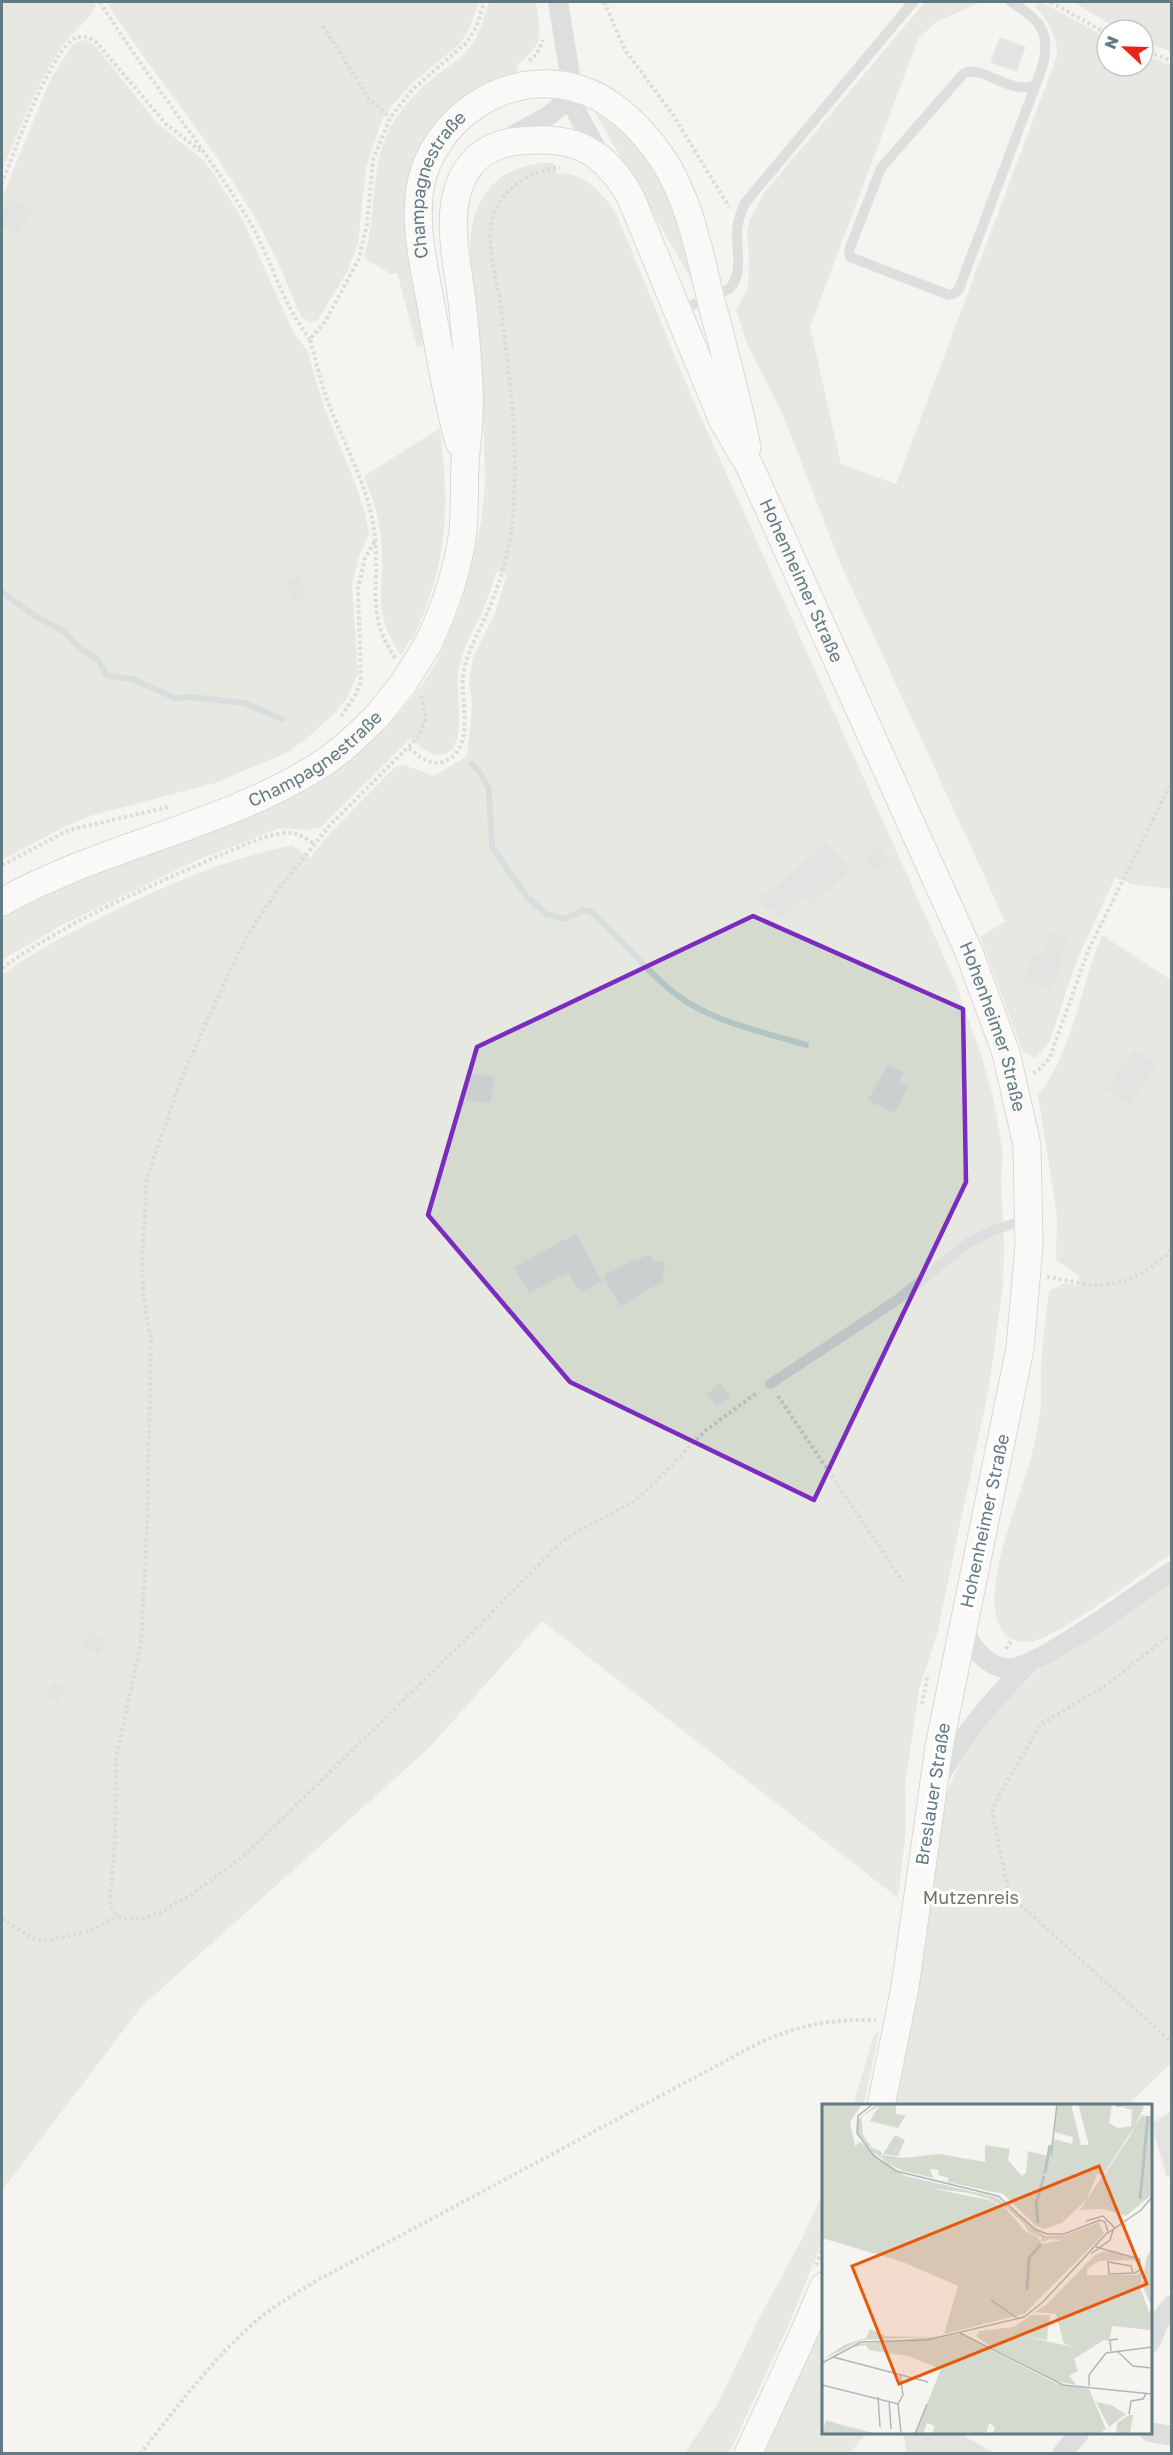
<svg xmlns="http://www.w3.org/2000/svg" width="1173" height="2455" font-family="'Golos Text',sans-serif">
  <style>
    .green { fill: #d5dacf }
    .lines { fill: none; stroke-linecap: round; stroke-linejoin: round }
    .stream { stroke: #b3c4c5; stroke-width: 6 }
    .building { fill: #cccfd0; stroke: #d6d5d3; stroke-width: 1.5 }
    .secondary-casing { stroke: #afb7ba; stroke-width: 29 }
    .path { stroke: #b9bcbe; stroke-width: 4; stroke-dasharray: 3 3; stroke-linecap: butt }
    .service { stroke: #bfc4c7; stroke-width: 10 }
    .minor { stroke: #bfc4c7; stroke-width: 20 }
    .secondary { stroke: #fff; stroke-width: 27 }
    .secondary-bridge-casing { stroke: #afb7ba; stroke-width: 29; stroke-linecap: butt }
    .secondary-bridge { stroke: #fff; stroke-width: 27 }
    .marked { fill: none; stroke: #7b2cbf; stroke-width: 4.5; stroke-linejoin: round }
    .labels { text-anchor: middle; stroke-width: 6; stroke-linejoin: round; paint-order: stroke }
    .street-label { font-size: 18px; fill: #627a83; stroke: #fff }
    .park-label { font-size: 18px; fill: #6b7961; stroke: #fff }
    .inset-river { fill: none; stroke: #b3c4c5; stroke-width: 3 }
    .inset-road { fill: none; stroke: #adb8ba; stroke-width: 1.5 }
    .view { fill: #e8590c; fill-opacity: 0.15; stroke: #e8590c; stroke-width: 3 }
    .inset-edge { fill: none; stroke: #627a83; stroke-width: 3 }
  </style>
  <rect width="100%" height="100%" fill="#f5f4f0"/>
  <g class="green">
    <path d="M2,2h91l3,4c-6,14 -26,28 -36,43 -25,38 -41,80 -58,122z"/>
    <path d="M106,2h373l-9,25 -10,17 -47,38 -24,27 -7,11 -16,47 -8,77 -11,28 -29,48 -9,2 -8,-5c-13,-30 -24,-60 -40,-88 -44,-81 -105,-150 -155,-227z"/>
    <path d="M489,2h47c4,35 10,40 -20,64l2,7c-57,20 -115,63 -112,130 0,15 4,31 6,46 4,32 9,64 13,96l-8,2 -20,-74 -6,1 -27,-16c14,-46 4,-95 30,-137 11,-17 25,-32 40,-44 13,-10 29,-19 38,-33 9,-12 12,-28 17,-42z"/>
    <path d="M925,2h56l-45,20 -18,17 -108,288 31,137 55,20 161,-428c1,-19 -8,-35 -22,-49l4,-5h3l65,36v28h36v-11l28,10v824l-39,-5 -17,-6 -38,82 -28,83 -14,15 -12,-6 -43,-115 25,-16 -164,-356 -58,-150 -36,-71 -11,-35 12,-20 1,-30 -2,-27 3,-12 14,-27z"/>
    <polygon points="1073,2 1171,2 1171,52 1143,41 1143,30 1120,30"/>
    <polygon points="82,40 88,41 97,48 157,123 204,161 211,170 243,220 293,332 307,350 323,404 357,488 365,514 369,534 359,556 352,585 358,674 347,698 337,711 305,740 286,753 215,783 90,816 62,828 2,860 2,198 50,80 72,45"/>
    <polygon points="594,111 634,140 667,179 695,286"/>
    <path d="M540,163h14l3,11c27,-4 47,21 60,41l74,180 263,584 28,78 12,44 9,52 -2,24 3,69 -1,39 -14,102 -52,247 -18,56 -14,95 1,45 -8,68 -356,-277 -113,127 -288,259 -139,184v-1216c29,-22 61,-38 94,-55 64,-33 126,-60 196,-75l18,13 19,-24 66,-67 9,-2 30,11 33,-20 5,-51 -3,-24 4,-23 22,-45 12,-39 -10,-3c-5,13 -9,27 -14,39 -10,21 -23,42 -25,65 -1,18 6,58 -5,73 -15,17 -31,0 -42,-10l-90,89 -14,3 -27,-2 -85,33 -135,65 -58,34v-44l37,-21 277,-116 54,-37 19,-17 34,-41 15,-25 24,-58 19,-78 4,-38 -1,-43 -14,-191c0,-48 21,-81 70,-88z"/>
    <path d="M440,428c10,83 8,133 -27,211l-4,2 -8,14c-32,-45 -15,-67 -20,-116 -2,-23 -9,-42 -17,-63z"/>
    <path d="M1102,935l69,45v574c-25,17 -117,87 -142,88 -68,2 -16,-127 -6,-158 7,-22 14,-47 17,-71 2,-16 0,-33 1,-50 2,-24 5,-48 8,-72l15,-8 15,3v-10l-23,-16 1,-44 -19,-121c36,-45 42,-108 64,-160z"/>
    <polygon points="1171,1581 1171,2063 1128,2105 891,2106 936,1838 947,1792 960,1761 968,1747 1011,1695 1041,1668"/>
    <polygon points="879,2032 864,2105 853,2105 874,2035"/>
    <polygon points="823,2194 823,2238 821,2245 789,2324 729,2453 685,2453 717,2405 760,2316 800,2243"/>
    <polygon points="823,2312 824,2432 867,2433 850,2453 759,2454"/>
  </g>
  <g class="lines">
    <g class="stream">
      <polyline points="2,592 35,616 65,632 78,647 98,660 106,674 110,676 132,679 175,698 191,697 244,703 282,719"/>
      <path d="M471,764l8,7 10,18 3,58 35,50 19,17 18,5 20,-9 6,1c30,25 53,57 83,81 35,29 91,40 133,53"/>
    </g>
  </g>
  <g class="building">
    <polygon points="1000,38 1025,47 1016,71 991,62"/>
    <polygon points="12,196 33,211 16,236 2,226 2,212"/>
    <polygon points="301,576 307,598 292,602 285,581"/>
    <polygon points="826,841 852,870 812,905 805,898 780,920 770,908 766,911 756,899 771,888 772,890"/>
    <polygon points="878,846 890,860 876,872 864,858"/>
    <polygon points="1051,931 1069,938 1059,961 1062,962 1052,991 1024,981 1034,953 1042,955"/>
    <polygon points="1134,1049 1158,1063 1131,1106 1106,1090"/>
    <polygon points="888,1064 905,1072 900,1081 909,1086 894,1114 867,1100"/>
    <polygon points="468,1073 495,1076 491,1103 465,1101"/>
    <polygon points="576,1233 602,1281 581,1293 568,1273 529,1294 513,1267"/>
    <polygon points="649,1253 653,1261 665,1261 663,1282 620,1307 603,1276 636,1258 637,1260"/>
    <polygon points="720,1382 732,1396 717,1407 706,1394"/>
    <polygon points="89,1631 108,1641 99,1656 81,1645"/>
    <polygon points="53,1681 66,1688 58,1703 45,1696"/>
    <polygon points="1172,2111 1172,2176 1167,2176 1152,2124"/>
    <polygon points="904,2433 961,2433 966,2438 996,2454 907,2454"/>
  </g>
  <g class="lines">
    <defs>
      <g id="secondary">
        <path id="s1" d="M459,442c-12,-45 -20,-91 -28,-137 -7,-38 -17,-78 -11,-117 12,-68 84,-118 152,-101 38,9 69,40 90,71 29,43 38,100 51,150 12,46 25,93 34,140"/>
        <path id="s2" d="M428,644c17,-36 30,-73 35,-113 2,-22 1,-45 2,-68 2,-25 6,-51 4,-77 -1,-28 -4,-57 -7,-86 -5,-39 -18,-88 2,-125 17,-32 50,-36 82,-35 42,1 66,23 85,58l92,223 27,46 219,485 37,101 21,92 2,101 -9,102 -81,399 -34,240 -24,119"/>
        <path id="s3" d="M2,902c99,-56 217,-74 315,-135 23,-14 43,-34 62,-53"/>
        <polyline points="748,2454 803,2335 824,2286"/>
      </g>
    </defs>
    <use href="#secondary" class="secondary-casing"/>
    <g class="path">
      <path d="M100,2c46,74 101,141 147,215 24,40 34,86 63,122"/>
      <polyline points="604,2 625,50 673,115 729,207"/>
      <polyline points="1051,2 1107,34"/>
      <polyline points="323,26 369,99 390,118"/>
      <polyline points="1143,50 1172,61"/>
      <polyline points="529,61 536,55 543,40"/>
      <path d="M2,184c12,-32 47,-131 74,-147h12l9,6 69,81 37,29"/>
      <path d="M395,658c-30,-45 -15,-71 -20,-119 -4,-48 -29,-90 -46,-134 -8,-21 -13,-44 -19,-66l15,-17 33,-61 9,-36 6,-65 17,-42 22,-28 55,-48 10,-16 7,-24"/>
      <polyline points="421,696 426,718 420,735 331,824 276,892 252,929 238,953 181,1079 147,1178 142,1261 144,1300 151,1341 147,1528 141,1642 116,1759 115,1840 110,1900 112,1911 121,1918 128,1919 144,1918 159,1913 188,1897 246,1854 457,1648 548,1555 568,1537 634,1501 651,1486 705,1431 758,1392"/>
      <polyline points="341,716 355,696 361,681 358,588 365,558 375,541"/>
      <path d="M409,748c12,10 24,21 40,11 25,-15 12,-56 14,-81 2,-24 16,-45 25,-67 15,-35 25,-73 26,-111 4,-62 -5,-128 -13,-190 -3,-29 -15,-62 -9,-90 7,-30 39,-51 68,-52"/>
      <polyline points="2,865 69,830 168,807"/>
      <path d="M2,968c65,-46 141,-79 214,-111 22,-9 46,-22 69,-24 12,-1 20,4 29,11"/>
      <polyline points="1033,1073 1041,1068 1050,1057 1088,951 1172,781"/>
      <path d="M1047,1277c17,2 34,8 51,8 28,0 56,-16 74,-36"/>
      <polyline points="778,1396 903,1582"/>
      <polyline points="1172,1633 1108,1684 1040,1725 997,1799 992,1812 1009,1894 1172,2043"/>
      <polyline points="1006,1649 1011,1641"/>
      <polyline points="922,1704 928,1674"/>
      <polyline points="2,1919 32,1938 44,1941 91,1931 118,1915"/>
      <polyline points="816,2265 824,2246"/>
      <path d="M140,2454c38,-48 75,-99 122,-138 17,-13 36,-24 54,-35l441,-237c41,-19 74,-25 119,-24"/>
    </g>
    <g class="service">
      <path d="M1011,2c29,17 41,31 31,66l-83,221 -4,4 -6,2 -99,-38 -1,-7 32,-82 82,-94c18,-11 47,22 72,11"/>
      <path d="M678,311l51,-22c15,-15 7,-40 8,-59 1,-10 4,-18 8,-27l168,-201"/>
      <polyline points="770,1384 897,1300 968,1243 994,1230 1028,1219"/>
    </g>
    <g class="minor">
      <polyline points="558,2 576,111 601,158"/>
      <path d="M507,139c22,-14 56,-24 65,-52"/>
      <path d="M963,1625c5,20 26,45 48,43 28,-1 132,-78 161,-97"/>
      <path d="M938,1779c26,-45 53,-79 91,-115"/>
      <polyline points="1150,2343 1159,2322 1172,2305"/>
      <polyline points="1150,2432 1172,2436"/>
      <polyline points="1062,2454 1080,2432"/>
    </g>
    <use href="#secondary" class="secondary"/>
    <defs>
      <polyline id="secondary-bridge" points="379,714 403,684 428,644"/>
    </defs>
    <use href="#secondary-bridge" class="secondary-bridge-casing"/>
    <use href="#secondary-bridge" class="secondary-bridge"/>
  </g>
  <path d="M0 0H1173V2455H0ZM753,916l210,93 3,173 -152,318 -244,-118 -142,-167 49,-168z" fill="#f5f4f0" fill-opacity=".55" fill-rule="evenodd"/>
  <path class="marked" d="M753,916l210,93 3,173 -152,318 -244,-118 -142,-167 49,-168z"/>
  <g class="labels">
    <g class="street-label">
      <text dy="6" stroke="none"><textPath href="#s1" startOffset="266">Champagnestraße</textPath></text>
      <text dy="6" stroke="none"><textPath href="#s2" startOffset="1100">Hohenheimer Straße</textPath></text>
      <text dy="6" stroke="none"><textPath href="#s3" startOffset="346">Champagnestraße</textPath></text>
      <text dy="6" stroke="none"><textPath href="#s2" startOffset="1586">Hohenheimer Straße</textPath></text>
      <text transform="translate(985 1521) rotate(-78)" y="6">Hohenheimer Straße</text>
      <text transform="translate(933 1794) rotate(-81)" y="6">Breslauer Straße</text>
    </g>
    <g class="park-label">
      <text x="971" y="1904">Mutzenreis</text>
    </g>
  </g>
  <g transform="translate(822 2104)">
    <rect width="330" height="330" fill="#f5f4f0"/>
    <path d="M0,0h40l-12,18 5,24 5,-4 45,34 91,21 49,39 21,-1 33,-13 5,12 -80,80 -80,20 14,-48 -55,-24 -81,-24zM107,84l40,5 20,6 19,10 16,15 5,8 12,5 1,5 9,-3 11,1 -20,4 -4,-7 -12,-5 -20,-23 -17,-9zM55,0h19v10l10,1 -8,13 -28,-7 9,-15 -18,11 2,18 9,13 10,4 -1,3 1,4v-4l22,3 35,-4 46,8v-17l25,4 -2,11 14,16 4,-3 2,-22 23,6 3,-18 18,5 1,-7 -19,-5 3,-28h14l10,41h8l-11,-41h34l-3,19 9,5 13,-2 1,-16 -10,-3 17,-3 5,3 -14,29 -27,40 -6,-2 -10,25 -25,24 -18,6 -9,-4 -32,-31 -56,-12 2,-4 -11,-3 1,-5 -9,-1 3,9 -30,-7 -25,-13 -20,-24v-15zM320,11l10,2 -2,79 -24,20 -23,-7 -23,1zM73,31l10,5 -7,16 -15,-2zM330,144v59l-10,-22 4,-26zM286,146l30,9 1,6 -6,-5 -34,1 -12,8v6h50l5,-4 -1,19 8,22 3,-3 -1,21 -39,-4 -3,15 -5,-1 -30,19 4,12 -9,5 8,9 -19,-3 -59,-29 -23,-17 3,-5 35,-4 17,-12h19l-3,25 -24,-4 55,12 -14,-4 -8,-30 -21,-2 12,-8 48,-49zM48,225l16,7 44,1 -68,3 -40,20 22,-15 22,-7zM139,230l94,49 34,6 17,40 -7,5h-106l2,-7 -6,-4 -3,11h-54l3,-8 -8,-3 -4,11h-8l26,-65 -33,-13 -39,-6 -3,-5 -12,2 5,-3zM274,298l15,3 15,9 -17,13zM307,311h4l-3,19h-14l1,-11zM4,316l16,5 35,9h-55z" fill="#d5dacf" fill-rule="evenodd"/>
    <path class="inset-river" d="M223,69l5,-28M318,95l8,-83M216,119l-2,-19 8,-28M205,186l2,-32 12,-14"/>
    <path class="inset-road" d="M294,2l20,-2M229,52l6,-52M264,117l17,-5 11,11 -4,13 -19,14M286,129l33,-23 11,-13M274,143l44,12v11l-5,3 -26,1 -1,-12 23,4 2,7M169,196l26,18M138,229l103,52 89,9M289,247l-1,-11 8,-1M295,247l16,15 19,2M11,253l95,25M0,259l39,-21 66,-2 97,-23 19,-15 65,-70 -3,-10 -5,-2 -36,14h-17l-12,-5 -37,-33 -102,-25 -23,-16 -16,-22 1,-17 15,-12M0,281l76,19 5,-9 -3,-21M267,282v-11l17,-22 46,-6M56,293l2,30M67,297l2,28M76,300l3,29M307,310l2,-13 12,-2 3,-5M93,330l12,-30"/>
    <path class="view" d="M277,62l48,118 -248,100 -47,-118z"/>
    <rect width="330" height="330" class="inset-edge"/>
  </g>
  <rect width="1173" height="2455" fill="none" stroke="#627a83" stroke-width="6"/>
  <g transform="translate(1125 48) rotate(292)"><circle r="28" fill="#ffffff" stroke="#c0cacd" stroke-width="1.5"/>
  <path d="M0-4.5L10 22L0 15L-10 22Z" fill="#e9251b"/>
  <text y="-9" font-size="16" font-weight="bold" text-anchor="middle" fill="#627a83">N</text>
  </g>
</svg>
